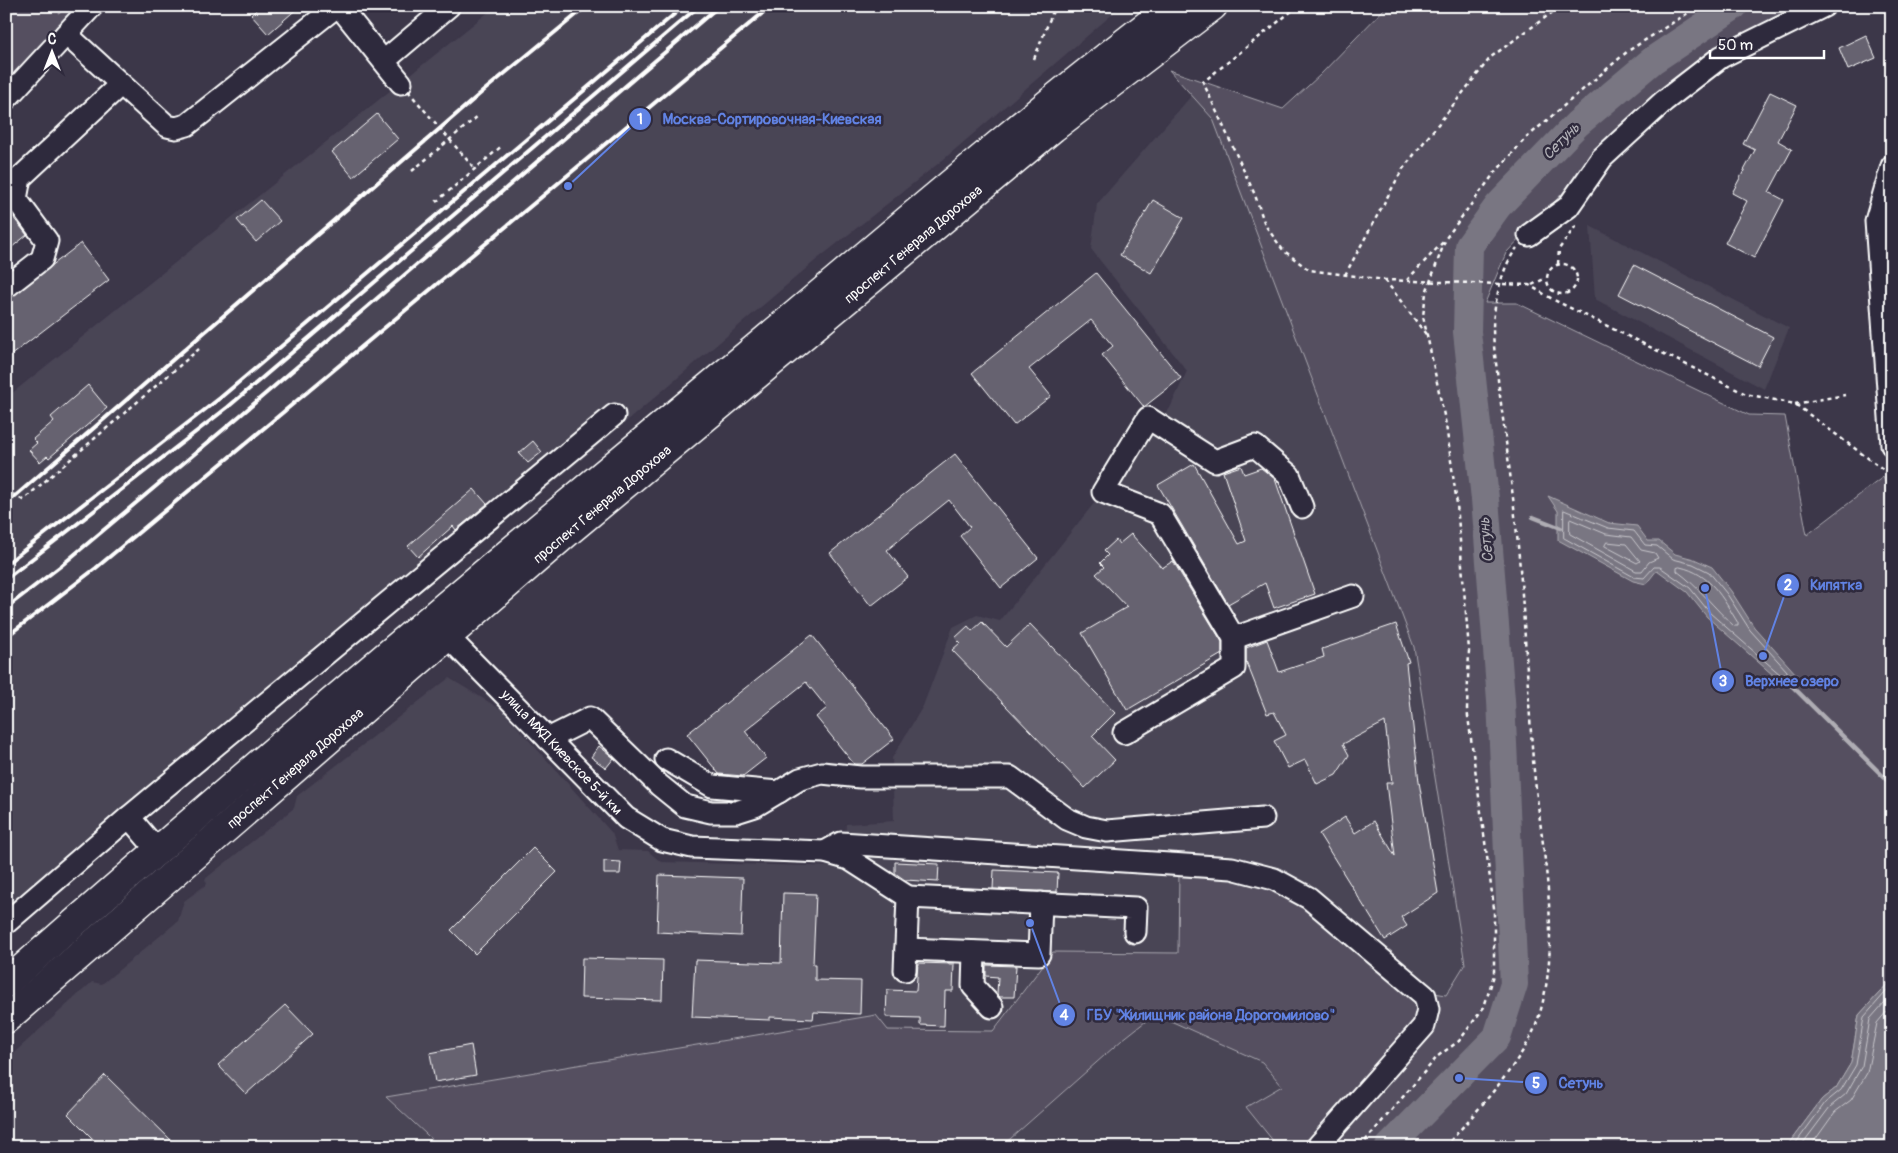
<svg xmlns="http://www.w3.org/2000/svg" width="1898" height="1153" font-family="Pangolin,sans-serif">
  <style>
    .built { fill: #494455 }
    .green { fill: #555060; stroke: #aaa8b0 }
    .water { fill: #797682; stroke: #afadb4 }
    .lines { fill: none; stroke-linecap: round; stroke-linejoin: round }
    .shore { stroke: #c9c8cd; stroke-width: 1 }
    .stream { stroke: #afadb4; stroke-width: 4.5 }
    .river { stroke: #797682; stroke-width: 28 }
    .building { fill: #666270; stroke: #fff }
    .minor-casing { stroke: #fff; stroke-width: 25 }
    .major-casing { stroke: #fff; stroke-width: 31 }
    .path { stroke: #fff; stroke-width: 2.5; stroke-dasharray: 4 4; stroke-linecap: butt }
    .minor { stroke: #2f2a3d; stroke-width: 21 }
    .major { stroke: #2f2a3d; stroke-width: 28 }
    .rail { stroke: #fff; stroke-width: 4 }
    .path-bridge { stroke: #fff; stroke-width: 2.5; stroke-dasharray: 4 4; stroke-linecap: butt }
    .labels { text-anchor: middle; stroke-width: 5; stroke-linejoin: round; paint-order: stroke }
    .street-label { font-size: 14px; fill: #fff; stroke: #2f2a3d }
    .water-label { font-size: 15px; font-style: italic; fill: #b5b4ba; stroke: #2f2a3d }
    .leader { fill: none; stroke: #6183e4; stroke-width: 2 }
    .callout-dot { fill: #6183e4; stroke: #2f2a3d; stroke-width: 2 }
    .mark-label { font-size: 15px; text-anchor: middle; font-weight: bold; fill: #fff }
    .callout-label { font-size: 15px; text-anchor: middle; font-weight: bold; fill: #6183e4; stroke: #2f2a3d; stroke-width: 5; stroke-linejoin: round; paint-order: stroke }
  </style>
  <rect width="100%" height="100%" fill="#3c3749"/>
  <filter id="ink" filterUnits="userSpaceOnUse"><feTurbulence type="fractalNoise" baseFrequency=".02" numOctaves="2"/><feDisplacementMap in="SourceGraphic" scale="10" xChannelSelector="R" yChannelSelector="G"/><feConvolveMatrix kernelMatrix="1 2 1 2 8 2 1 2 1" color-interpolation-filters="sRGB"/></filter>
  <g filter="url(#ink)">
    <g class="built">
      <polygon points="496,6 1122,6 944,159 815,261 593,450 136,826 6,938 6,398"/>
      <polygon points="1192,95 1213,119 1414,647 1465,964 1446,996 1405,988 1179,872 1178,953 1053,952 993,1031 888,1030 387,1097 440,1147 6,1147 6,1060 92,982 102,984 178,921 184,901 207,884 205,879 294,808 297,796 449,678 502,710 612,833 618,850 648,851 661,862 843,867 846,824 894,821 892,758 923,706 953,627 977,615 1000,621 1170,408 1187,371 1091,249 1097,204"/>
      <polygon points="1590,226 1789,328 1764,389 1595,299"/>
      <polygon points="1155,1014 1262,1062 1282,1086 1247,1107 1278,1147 1001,1147 1122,1040"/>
    </g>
    <g class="green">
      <polygon points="6,6 78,6 6,84"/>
      <polygon points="1387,6 1828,6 1779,26 1592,162 1506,253 1485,303 1517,303 1749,415 1785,416 1807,535 1883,477 1892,497 1892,979 1859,1015 1851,1063 1836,1088 1822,1099 1786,1147 1278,1147 1246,1107 1282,1086 1262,1062 1155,1014 1122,1040 1001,1147 440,1147 386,1097 876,1015 888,1030 993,1031 1053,952 1178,953 1179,871 1252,881 1310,908 1405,988 1446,995 1465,964 1414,647 1213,119 1169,70 1283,109 1320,75"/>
    </g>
    <g class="water">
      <polygon points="1548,496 1609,523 1637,526 1648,541 1659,541 1675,554 1694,559 1712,567 1731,591 1754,627 1797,675 1782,683 1707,617 1687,592 1657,570 1646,584 1633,581 1558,540 1558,511"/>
      <polygon points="1892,979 1892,1147 1786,1147 1822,1099 1836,1088 1851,1063 1859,1015"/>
    </g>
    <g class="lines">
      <g class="shore">
        <polygon points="1564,510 1608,528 1634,531 1645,545 1657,546 1673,559 1693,564 1709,572 1727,594 1750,630 1787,671 1787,674 1782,676 1710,613 1690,588 1660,567 1654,567 1644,578 1634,577 1564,538"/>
        <polygon points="1570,519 1606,534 1631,537 1641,550 1655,553 1658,558 1649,562 1642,571 1636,571 1570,534"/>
        <polygon points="1607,542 1626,544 1640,561 1637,563 1605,546"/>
        <path d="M1680,567c31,7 42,30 58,56v3h-4c-20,-18 -35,-39 -57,-55v-3z"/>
        <polyline points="1793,1147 1825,1103 1841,1090 1856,1065 1864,1017 1892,985"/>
        <polyline points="1800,1147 1830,1107 1846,1094 1862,1066 1870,1019 1892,994"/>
        <polyline points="1810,1147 1835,1112 1851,1100 1867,1073 1877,1023 1892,1005"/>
      </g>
      <g class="stream">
        <polyline points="1485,499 1497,504"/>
        <polyline points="1533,517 1561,528"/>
        <polyline points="1783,677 1892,785"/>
      </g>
      <polyline class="river" points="1389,1147 1497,1037 1514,984 1501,700 1485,499 1467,332 1469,246 1498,206 1577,124 1653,60 1734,6"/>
    </g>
    <g class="building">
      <polygon points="260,6 300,6 268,34 251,15"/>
      <polygon points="1866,35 1876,58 1848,70 1839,48"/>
      <polygon points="1770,92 1797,105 1778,141 1792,149 1769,192 1784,200 1754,258 1725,243 1747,201 1732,193 1755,150 1743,144"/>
      <polygon points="377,114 398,139 353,177 332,152"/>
      <polygon points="261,200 280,221 256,242 237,220"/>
      <polygon points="1153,200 1184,218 1151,273 1120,255"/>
      <polygon points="6,208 27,235 6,252"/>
      <polygon points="81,243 109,280 6,359 6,301"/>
      <polygon points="1634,265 1773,337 1758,366 1619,294"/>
      <polygon points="1096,273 1181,378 1144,407 1102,355 1113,346 1091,320 1029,369 1051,396 1014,425 972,373"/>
      <polygon points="88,385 107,408 49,458 47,456 40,462 29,450 37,443 33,439 54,421 51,417"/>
      <polygon points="533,441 542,452 528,463 519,453"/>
      <polygon points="955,454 1038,558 1001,588 960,536 970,527 949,500 887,550 908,577 871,606 830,553"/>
      <polygon points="1194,464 1239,544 1246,541 1223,472 1241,466 1244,474 1261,468 1275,479 1315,594 1274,608 1265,583 1228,604 1158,485"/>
      <polygon points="474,489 487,504 456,530 453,526 418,557 408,546"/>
      <polygon points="1131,534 1162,568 1173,561 1222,642 1222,654 1127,710 1082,633 1127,607 1096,574 1104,567 1100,563 1108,555 1104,551 1116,540 1119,544"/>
      <polygon points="982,622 1006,647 1030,624 1115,713 1092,736 1115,760 1085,788 952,650 960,643 955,638 968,626 972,631"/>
      <polygon points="1396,624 1409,662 1406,663 1419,782 1438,893 1401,917 1407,926 1385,940 1319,834 1345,817 1355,833 1374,821 1395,856 1386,783 1392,783 1385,722 1343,744 1349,755 1336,775 1317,784 1305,760 1288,768 1274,741 1286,735 1274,712 1267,714 1246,661 1246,648 1267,640 1279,672 1324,657 1322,649"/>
      <polygon points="812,635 894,739 862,764 854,764 816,717 827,708 806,682 745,731 766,758 743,776 719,774 687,734"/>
      <polygon points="599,746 614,758 606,768 591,757"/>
      <polygon points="533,848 557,872 475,954 451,930"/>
      <polygon points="604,861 621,862 620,874 604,874"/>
      <polygon points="895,862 939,864 938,882 905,880 895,873"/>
      <polygon points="994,870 1058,873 1057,892 993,889"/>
      <polygon points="659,875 743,878 741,936 657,932"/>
      <polygon points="783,893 816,894 813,964 815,964 815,980 861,981 860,1014 814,1012 813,1019 770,1017 770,1020 692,1017 695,960 781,963"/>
      <polygon points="582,958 663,960 662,1000 581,998"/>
      <polygon points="918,963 954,964 953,991 945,991 944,1026 920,1025 920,1018 886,1017 887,990 916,991"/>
      <polygon points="986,965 1016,966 1014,997 1000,997 997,994 998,977 986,976"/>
      <polygon points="285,1005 313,1034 246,1094 218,1065"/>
      <polygon points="471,1045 476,1075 435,1082 430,1053"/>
      <polygon points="105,1075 178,1147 101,1147 68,1114"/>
    </g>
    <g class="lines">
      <defs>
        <g id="minor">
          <polyline points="339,6 401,83"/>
          <polyline points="66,34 167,126 176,128 187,125 337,6"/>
          <polyline points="384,61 449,6"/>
          <polyline points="6,99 92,6"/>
          <polyline points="1892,166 1876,221 1892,445"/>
          <polyline points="1529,235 1568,207 1602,158 1664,101 1721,57 1824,6"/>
          <polyline points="6,287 42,259 47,241 16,199 20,178 121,84"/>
          <polyline points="441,623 448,637 626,818 662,840 692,847 825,852 849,859 908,897 905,970"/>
          <polyline points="1234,638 1353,596"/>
          <polyline points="1124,733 1234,668 1234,638 1160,514 1103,492 1148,418 1215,461 1255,446 1289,475 1302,507"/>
          <polyline points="548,739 590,718 659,785 685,806 711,812 736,812 755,806 800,779 822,773 860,777 1010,777 1067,819 1086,827 1107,831 1263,818"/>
          <polyline points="666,759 712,786 779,792"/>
          <polyline points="129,817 614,415"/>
          <polyline points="825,852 841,843 1232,868 1274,879 1309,898 1425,996 1428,1009 1424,1026 1317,1147"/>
          <polyline points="908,897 1136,908 1135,932"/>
          <polyline points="6,923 129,817 157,850"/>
          <polyline points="906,949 1039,954 1041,903"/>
          <polyline points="974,952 973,986 992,1007"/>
        </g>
        <g id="major">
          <path d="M6,983c239,-211 483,-415 729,-618 145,-121 287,-245 437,-359"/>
          <polyline points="6,1019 569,531 1053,128 1213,6"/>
        </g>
      </defs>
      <use href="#minor" class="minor-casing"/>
      <use href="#major" class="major-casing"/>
      <g class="path">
        <polyline points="55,6 60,13"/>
        <polyline points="1298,6 1203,82 1255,195 1265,225 1283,250 1309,270 1385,280 1529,285 1554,300 1746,394 1795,404 1892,476"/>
        <polyline points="1034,59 1055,6"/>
        <polyline points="412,171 478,116"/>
        <polyline points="436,202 503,145"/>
        <circle cx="1562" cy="279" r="15"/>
        <polyline points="1558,264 1559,249 1578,223"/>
        <polyline points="1345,275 1402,170 1491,57 1561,6"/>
        <polyline points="1385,280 1428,337"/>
        <polyline points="1407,280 1445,240"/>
        <polyline points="1532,285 1546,278"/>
        <polyline points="1795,404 1845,395"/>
        <polyline points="6,490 23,500 199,349"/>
        <polyline points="1360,1147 1438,1056 1459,1041 1484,1007 1494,975 1494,908 1467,709 1469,650 1457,504 1446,425 1423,316 1426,293 1446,238 1493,175 1525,139 1628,51 1699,6"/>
        <path d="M1445,1147c28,-32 79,-86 92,-125 28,-81 3,-179 -4,-262 -6,-78 -9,-157 -17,-235 -5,-48 -12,-97 -18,-145 -2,-21 -7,-45 -4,-66 3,-21 9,-49 23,-66"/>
      </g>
      <use href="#minor" class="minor"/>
      <use href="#major" class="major"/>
      <g class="rail">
        <polyline points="6,504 481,93 587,6"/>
        <polyline points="6,564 220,398 684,6"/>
        <polyline points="6,579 228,407 699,6"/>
        <polyline points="6,608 62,565 236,419 719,6"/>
        <polyline points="6,637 96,568 771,6"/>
      </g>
      <polyline class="path-bridge" points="408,91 474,168"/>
    </g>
  </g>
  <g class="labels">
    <g class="street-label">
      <text transform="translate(913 244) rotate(-40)" y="5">проспект Генерала Дорохова</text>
      <text transform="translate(602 504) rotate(-40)" y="5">проспект Генерала Дорохова</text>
      <text transform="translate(562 752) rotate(46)" y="5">улица МЖД Киевское 5-й км</text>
      <text transform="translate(295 768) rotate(-41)" y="5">проспект Генерала Дорохова</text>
    </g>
    <g class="water-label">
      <text transform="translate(1561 141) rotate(-45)" y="5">Сетунь</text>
      <text transform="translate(1486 540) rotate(-95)" y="5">Сетунь</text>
    </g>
  </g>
  <path class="leader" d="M568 186L640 119M1763 656L1788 585M1705 588L1723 681M1030 923L1064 1015M1459 1078L1536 1083"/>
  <g class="callout-dot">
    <circle cx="568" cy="186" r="5"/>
    <circle cx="1763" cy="656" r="5"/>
    <circle cx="1705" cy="588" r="5"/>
    <circle cx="1030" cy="923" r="5"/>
    <circle cx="1459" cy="1078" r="5"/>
    <circle cx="640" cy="119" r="12"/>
    <circle cx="1788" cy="585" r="12"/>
    <circle cx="1723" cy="681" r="12"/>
    <circle cx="1064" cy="1015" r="12"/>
    <circle cx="1536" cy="1083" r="12"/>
  </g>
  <g class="mark-label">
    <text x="640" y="124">1</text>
    <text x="1788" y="590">2</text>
    <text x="1723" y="686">3</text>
    <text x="1064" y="1020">4</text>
    <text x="1536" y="1088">5</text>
  </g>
  <g class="callout-label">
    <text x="772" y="124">Москва-Сортировочная-Киевская</text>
    <text x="1836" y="590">Кипятка</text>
    <text x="1792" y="686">Верхнее озеро</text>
    <text x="1211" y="1020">ГБУ "Жилищник района Дорогомилово"</text>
    <text x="1581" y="1088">Сетунь</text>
  </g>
  <rect width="1898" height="1153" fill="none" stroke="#2f2a3d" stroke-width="25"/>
  <rect x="12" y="12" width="1873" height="1128" fill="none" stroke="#fff" stroke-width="2" filter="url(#ink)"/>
  <g transform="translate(52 52)" stroke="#2f2a3d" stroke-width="4" paint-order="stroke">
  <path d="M0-4L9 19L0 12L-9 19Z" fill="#ffffff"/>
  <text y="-8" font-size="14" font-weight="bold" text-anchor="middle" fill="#ffffff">С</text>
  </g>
  <path d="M1710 50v8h114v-8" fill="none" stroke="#ffffff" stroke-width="2.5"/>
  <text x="1718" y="50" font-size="15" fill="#ffffff" stroke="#2f2a3d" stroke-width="4" paint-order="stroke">50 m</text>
</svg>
